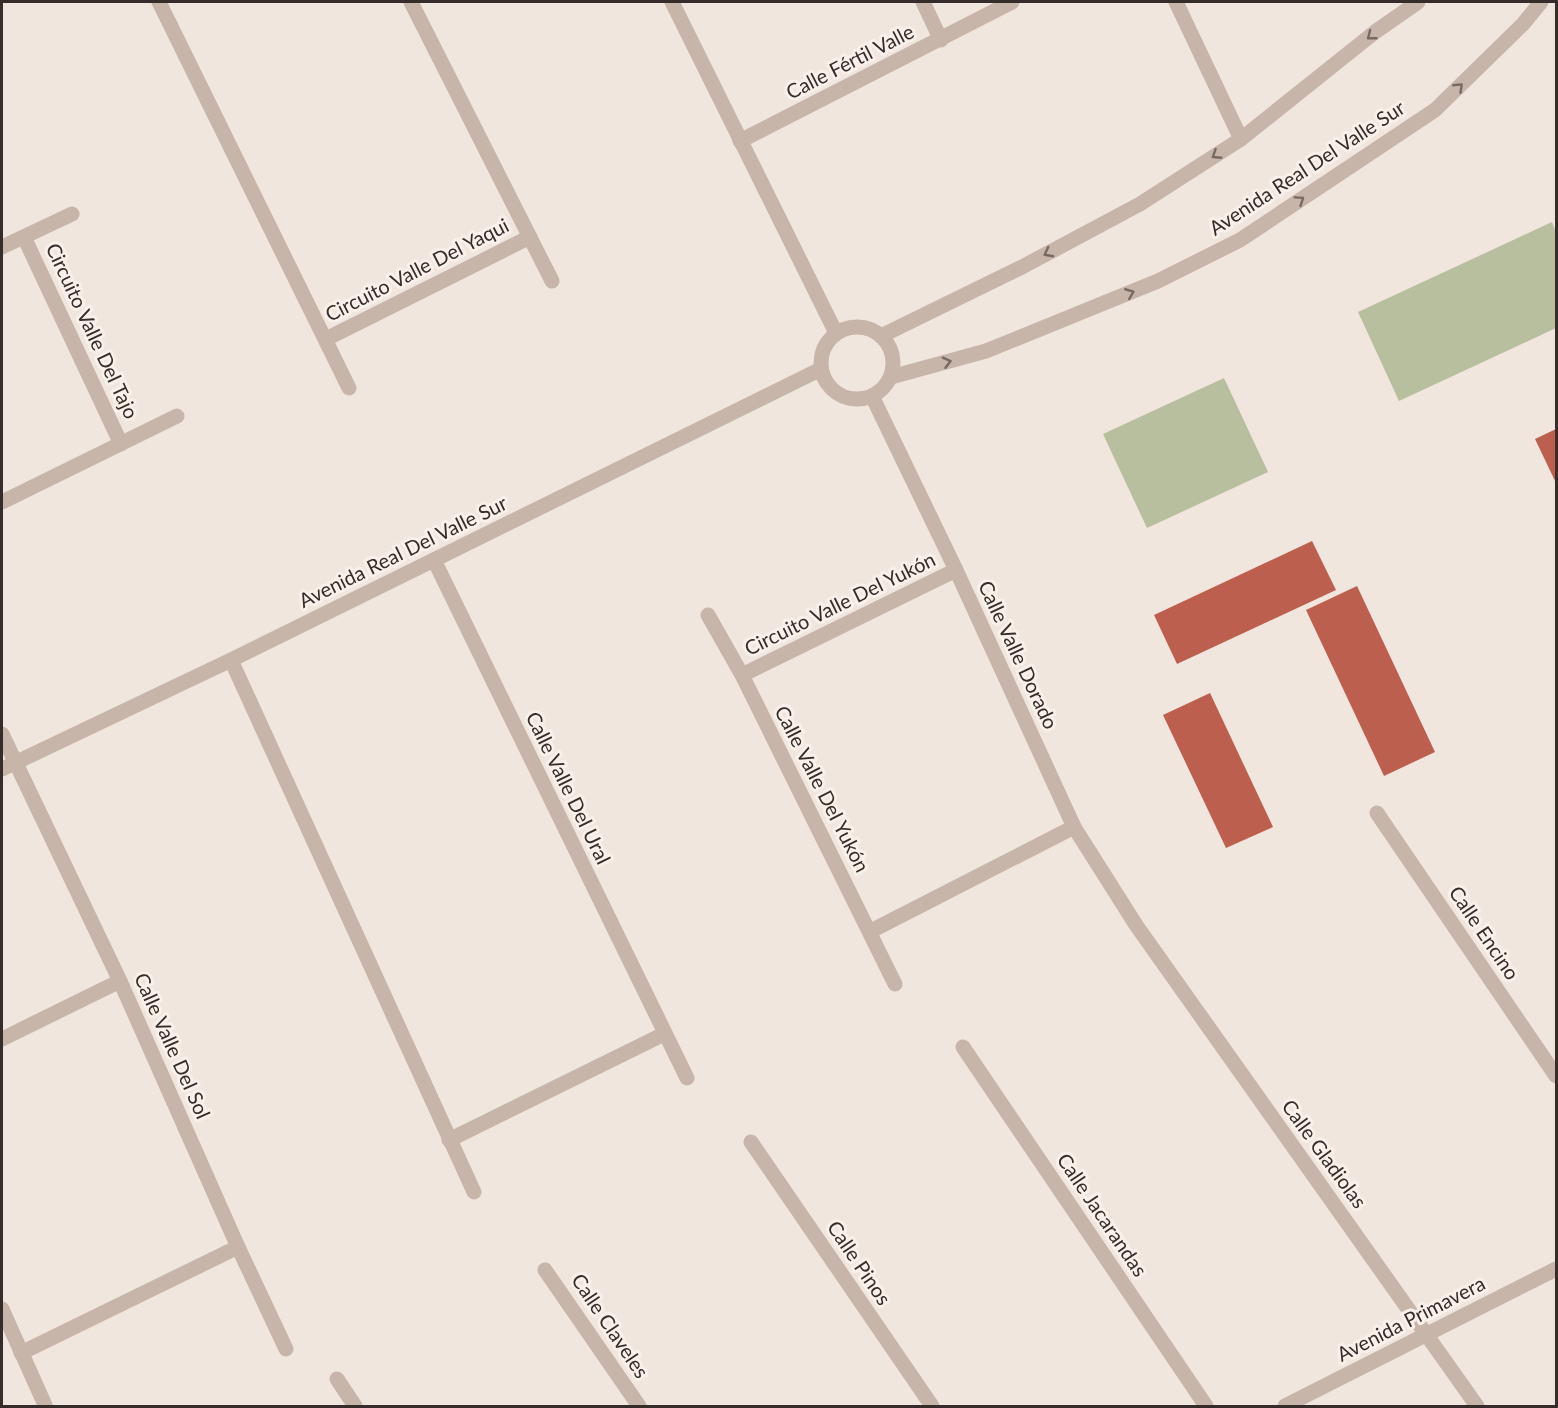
<svg xmlns="http://www.w3.org/2000/svg" width="1558" height="1408" font-family="Lato,sans-serif">
  <style>
    .green { fill: #b7bf9e }
    .building { fill: #bd5f4e }
    .lines { fill: none; stroke-linecap: round; stroke-linejoin: round }
    .minor { stroke: #c8b5aa; stroke-width: 15 }
    .tertiary { stroke: #c8b5aa; stroke-width: 15 }
    .oneway { stroke: #786a63 }
    .labels { text-anchor: middle; stroke-width: 6; stroke-linejoin: round; paint-order: stroke }
    .street-label { font-size: 20px; fill: #362c29; stroke: #f8f0e9 }
  </style>
  <rect width="100%" height="100%" fill="#f1e6dd"/>
  <g class="green">
    <polygon points="1552,222 1556,232 1556,328 1399,401 1358,312"/>
    <polygon points="1224,378 1268,472 1147,528 1103,434"/>
  </g>
  <g class="building">
    <polygon points="1556,429 1556,483 1535,439"/>
    <polygon points="1312,541 1336,590 1177,664 1154,615"/>
    <polygon points="1357,586 1435,752 1384,776 1306,610"/>
    <polygon points="1210,693 1273,827 1226,848 1163,715"/>
  </g>
  <g class="lines">
    <g class="minor">
      <polyline points="159,2 349,388"/>
      <polyline points="411,2 552,281"/>
      <polyline points="672,2 836,333"/>
      <polyline points="923,2 941,40"/>
      <polyline points="1176,2 1241,139"/>
      <polyline points="740,141 1012,2"/>
      <polyline points="24,237 121,444"/>
      <polyline points="2,247 72,214"/>
      <circle cx="857" cy="363" r="36"/>
      <polyline points="881,336 1022,267 1140,204 1241,139 1375,32 1418,2"/>
      <polyline points="326,339 530,237"/>
      <polyline points="891,377 986,351 1158,281 1240,240 1435,110 1523,24 1541,2"/>
      <polyline points="872,396 956,570 1074,827 1136,925 1477,1406"/>
      <polyline points="2,502 177,416"/>
      <polyline points="434,560 687,1078"/>
      <polyline points="708,615 742,675 895,984"/>
      <polyline points="231,660 474,1192"/>
      <polyline points="742,675 956,570"/>
      <polyline points="2,734 120,981 238,1247 286,1349"/>
      <polyline points="2,769 231,660 821,369"/>
      <polyline points="1377,813 1556,1076"/>
      <polyline points="871,931 1074,827"/>
      <polyline points="2,1039 120,981"/>
      <polyline points="963,1047 1206,1406"/>
      <polyline points="449,1140 664,1034"/>
      <polyline points="751,1142 932,1406"/>
      <polyline points="545,1270 639,1406"/>
      <polyline points="2,1309 45,1405"/>
      <polyline points="21,1353 238,1247"/>
      <polyline points="337,1379 355,1406"/>
    </g>
    <polyline class="tertiary" points="1285,1406 1556,1269"/>
  </g>
  <defs><path id="oneway-chevron" d="M-2-3.5L2.5 0L-2 3.5" fill="none" stroke-width="1.6" stroke-linecap="round" stroke-linejoin="round" transform="scale(1.5)"/></defs>
  <g class="oneway">
    <use href="#oneway-chevron" transform="translate(1371 36) rotate(142)"/>
    <use href="#oneway-chevron" transform="translate(1459 87) rotate(-44)"/>
    <use href="#oneway-chevron" transform="translate(1216 155) rotate(147)"/>
    <use href="#oneway-chevron" transform="translate(1300 200) rotate(-34)"/>
    <use href="#oneway-chevron" transform="translate(1048 253) rotate(152)"/>
    <use href="#oneway-chevron" transform="translate(1130 293) rotate(-22)"/>
    <use href="#oneway-chevron" transform="translate(947 362) rotate(-15)"/>
  </g>
  <g class="labels">
    <g class="street-label">
      <text transform="translate(850 62) rotate(-27)" y="7">Calle Fértil Valle</text>
      <text transform="translate(1307 168) rotate(-33)" y="7">Avenida Real Del Valle Sur</text>
      <text transform="translate(417 270) rotate(-27)" y="7">Circuito Valle Del Yaqui</text>
      <text transform="translate(92 331) rotate(65)" y="7">Circuito Valle Del Tajo</text>
      <text transform="translate(403 552) rotate(-26)" y="7">Avenida Real Del Valle Sur</text>
      <text transform="translate(840 604) rotate(-26)" y="7">Circuito Valle Del Yukón</text>
      <text transform="translate(1018 655) rotate(65)" y="7">Calle Valle Dorado</text>
      <text transform="translate(568 788) rotate(64)" y="7">Calle Valle Del Ural</text>
      <text transform="translate(822 789) rotate(63)" y="7">Calle Valle Del Yukón</text>
      <text transform="translate(1484 933) rotate(56)" y="7">Calle Encino</text>
      <text transform="translate(172 1046) rotate(66)" y="7">Calle Valle Del Sol</text>
      <text transform="translate(1324 1154) rotate(54)" y="7">Calle Gladiolas</text>
      <text transform="translate(1102 1215) rotate(56)" y="7">Calle Jacarandas</text>
      <text transform="translate(859 1263) rotate(56)" y="7">Calle Pinos</text>
      <text transform="translate(1411 1319) rotate(-27)" y="7">Avenida Primavera</text>
      <text transform="translate(610 1326) rotate(56)" y="7">Calle Claveles</text>
    </g>
  </g>
  <rect width="1558" height="1408" fill="none" stroke="#362c29" stroke-width="6"/>
</svg>
